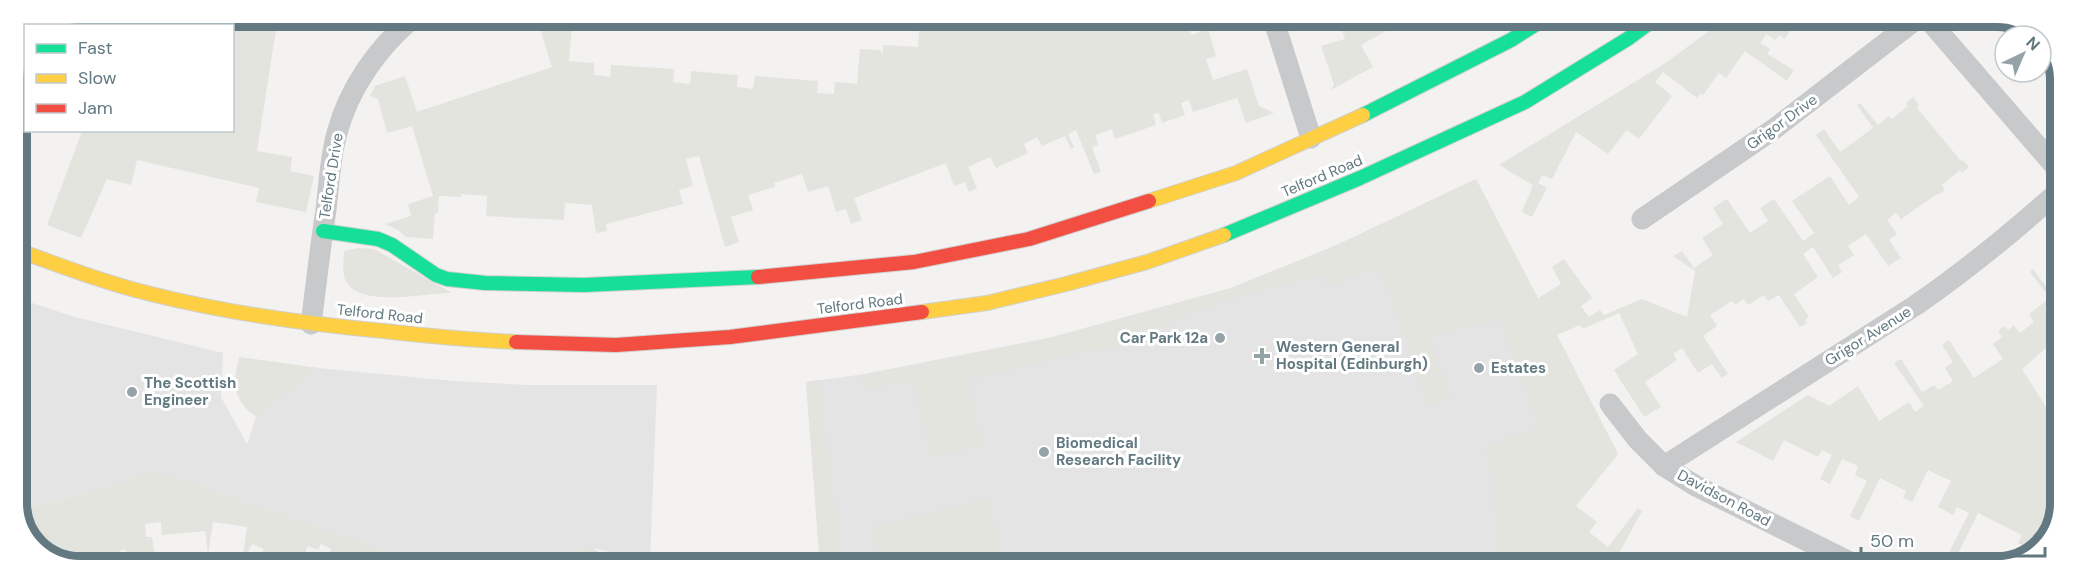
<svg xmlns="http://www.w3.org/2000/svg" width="2077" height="583" font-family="'DM Sans',sans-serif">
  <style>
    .built { fill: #e3e4e3 }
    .green { fill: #e2e4dd }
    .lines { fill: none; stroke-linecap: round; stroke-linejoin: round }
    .fast-casing { stroke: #cfd0d0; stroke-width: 16 }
    .slow-casing { stroke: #cfd0d0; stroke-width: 16 }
    .jam-casing { stroke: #cfd0d0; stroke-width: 16 }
    .street { stroke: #c8c9ca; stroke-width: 21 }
    .fast { stroke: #16e098; stroke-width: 14 }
    .slow { stroke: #ffcf43; stroke-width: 14 }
    .jam { stroke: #f24e42; stroke-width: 14 }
    .poi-dot { fill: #95a3a8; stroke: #fff; stroke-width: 2 }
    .labels { text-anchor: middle; stroke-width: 6; stroke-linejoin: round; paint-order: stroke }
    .street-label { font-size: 15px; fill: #627981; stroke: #fff }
    .poi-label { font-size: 15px; font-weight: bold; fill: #627981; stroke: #fff; text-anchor: start }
    .rim { fill: none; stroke: #627981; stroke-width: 8 }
  </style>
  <rect width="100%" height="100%" fill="#f3f2f0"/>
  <g class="built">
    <polygon points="1476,179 1618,454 1526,566 820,565 806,382 865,374 1049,338 1231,288 1337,245"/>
    <polygon points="17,298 75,317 223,353 221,397 247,444 256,417 319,368 453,381 528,385 657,385 650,560 592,548 492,565 426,565 158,471 39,507 17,499"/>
  </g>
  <g class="green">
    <polygon points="125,17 278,17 257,151 292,157 290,171 314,176 306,212 256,202 259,188 137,160 131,185 107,179 81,238 47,225 82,131 232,130 232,26 122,25"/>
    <polygon points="920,17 1186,18 1191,35 1208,29 1216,56 1206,59 1213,80 1247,69 1259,106 1274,113 1246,123 1237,98 1193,112 1189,100 1181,103 1185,115 1162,123 1159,113 1153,114 1156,125 1115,139 1112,129 1095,135 1098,145 1092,147 1101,172 1094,174 1076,130 1068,134 1074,147 1071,149 1065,136 1042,146 1037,137 1024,144 1028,153 996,168 990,157 968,167 977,188 969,192 965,182 954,186 946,163 854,198 862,220 851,224 846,209 836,212 828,186 808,192 802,174 774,183 775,187 748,195 753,210 731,217 739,242 725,247 699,156 686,159 693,186 679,190 683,204 606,224 607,231 596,233 592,205 565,203 564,220 486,216 487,196 462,194 461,197 439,196 438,213 435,213 433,239 406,237 398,230 385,224 411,216 408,204 433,196 412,126 387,133 378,99 370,96 375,86 405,76 417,112 552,67 541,32 558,25 572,26 569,61 594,63 594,75 610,77 611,65 674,69 673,82 690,84 691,71 738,75 737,87 753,89 755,76 818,81 817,93 834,94 835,82 857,84 860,49 879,50 883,53 883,45 918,47"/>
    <polygon points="1338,18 1409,18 1361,45 1373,67 1331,90 1334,84 1321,46 1345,39"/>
    <polygon points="1727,18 1798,18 1785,39 1779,35 1775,40 1766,34 1760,43 1770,49 1767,54 1794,70 1787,81 1745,51 1726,78 1719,73 1703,95 1701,93 1697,98 1663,72 1655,82 1672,96 1639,139 1627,130 1608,154 1576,132 1552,179 1542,175 1538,183 1547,188 1532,217 1522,212 1533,185 1499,165 1664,64"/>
    <polygon points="1913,97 1919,105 1917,108 1961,161 1963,160 1969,167 1962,173 1960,170 1942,185 1945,190 1938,195 1937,194 1901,219 1896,213 1887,220 1897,234 1889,240 1901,258 1888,266 1866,234 1848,246 1854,255 1838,265 1842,272 1833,278 1813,247 1803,254 1818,277 1794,294 1809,317 1805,320 1807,323 1800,327 1779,295 1768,301 1764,295 1748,305 1744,299 1735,305 1732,301 1710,315 1717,326 1703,336 1728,374 1722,378 1712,364 1698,373 1682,348 1673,354 1677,360 1645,382 1661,407 1644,417 1614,370 1638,354 1619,313 1582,329 1580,325 1557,335 1618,454 1576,506 1597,522 1589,532 1608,547 1638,508 1642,511 1612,566 1502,566 1500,564 1492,473 1483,448 1539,427 1500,319 1478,326 1477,322 1430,339 1451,398 1429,406 1379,266 1328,287 1322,273 1227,300 1170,322 1121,344 967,380 982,446 931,458 914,381 868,388 862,383 865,374 1049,338 1231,288 1337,245 1476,179 1538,298 1561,284 1552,267 1564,259 1592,298 1581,306 1589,317 1600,310 1604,315 1642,299 1687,317 1695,271 1673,256 1682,251 1694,268 1713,255 1702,238 1723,224 1713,208 1727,199 1750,233 1768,221 1760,208 1774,199 1803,241 1814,233 1792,201 1830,176 1849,205 1859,197 1816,135 1824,129 1840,152 1873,128 1857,105 1860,103 1878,125 1889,116 1892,119 1908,106 1906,103"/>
    <path d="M359,248l15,1 78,44c-26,-1 -94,17 -107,-14 -3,-8 -1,-20 -1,-28z"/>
    <polygon points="2033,269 2059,304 2059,337 2022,369 2059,427 2058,519 2037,552 2031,549 2027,556 2014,561 2022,546 2018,543 2022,535 1978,513 1952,566 1944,563 1969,513 1957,507 1953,515 1938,507 1951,481 1928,470 1912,502 1903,498 1906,491 1880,478 1859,521 1850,516 1867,481 1855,475 1858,466 1842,459 1830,484 1820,479 1832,455 1822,450 1818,457 1784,440 1773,461 1736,442 1808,395 1829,406 1858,386 1879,421 1909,402 1915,412 1924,406 1894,363 1901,359 1922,392 1934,385 1938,390 1953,381 1945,368 1953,362 1942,345 1949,340 1974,378 2003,359 1993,344 2002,337 1998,331 2004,326 2008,330 2014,325 2020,333 2034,322 2029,314 2050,298 2030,272"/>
    <path d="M239,357l80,11 -63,49c-24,-18 -23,-33 -17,-60z"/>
    <polygon points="818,380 842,565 820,565 806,382"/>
    <polygon points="158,471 426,565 324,565 331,549 321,544 318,550 308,546 301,561 289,556 285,565 276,565 260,557 264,549 252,544 242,564 247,527 213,522 208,555 205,531 162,535 161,522 145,524 146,537 152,537 156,565 132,564 125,549 94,562 94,564 64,564 32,545 17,508 17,499 39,507"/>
    <polygon points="989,499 1003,565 880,565 873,526"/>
    <polygon points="592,548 619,565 492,565"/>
  </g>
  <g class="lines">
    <defs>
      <g id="fast">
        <polyline points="1363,115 1511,40 1546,18"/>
        <polyline points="323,231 378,239 392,245 436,275 447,279 485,283 584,285 758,277"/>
        <polyline points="1224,235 1360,178 1525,102 1629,38 1656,18"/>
      </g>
      <g id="slow">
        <polyline points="1149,201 1236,173 1363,115"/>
        <path d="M17,250c44,16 89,33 134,44 76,19 155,30 233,37 44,5 88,9 132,11"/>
        <polyline points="922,312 987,303 1066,284 1147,262 1224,235"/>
      </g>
      <g id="jam">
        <polyline points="758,277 914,262 1029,239 1149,201"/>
        <polyline points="516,342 616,345 730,337 922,312"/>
      </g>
    </defs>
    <use href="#fast" class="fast-casing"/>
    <use href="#slow" class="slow-casing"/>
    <use href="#jam" class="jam-casing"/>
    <g class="street">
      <polyline points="1273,18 1311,138"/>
      <polyline points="1927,18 2060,172"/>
      <polyline points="1642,219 1774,129 1918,18"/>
      <path d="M311,324c5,-38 9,-76 15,-114 3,-25 4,-52 11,-77 12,-45 41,-86 77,-116"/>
      <polyline points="1610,404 1638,440 1664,466 1696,486 1858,566"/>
      <path d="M1664,466l252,-161c51,-35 98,-74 144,-115"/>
    </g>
    <use href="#fast" class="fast"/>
    <use href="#slow" class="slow"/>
    <use href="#jam" class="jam"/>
  </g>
  <g class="poi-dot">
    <circle cx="1220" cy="338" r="6"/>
    <path d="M1259 347h6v6h6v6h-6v6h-6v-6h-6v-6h6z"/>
    <circle cx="1479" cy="368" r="6"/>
    <circle cx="132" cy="392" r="6"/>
    <circle cx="1044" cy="452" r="6"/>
  </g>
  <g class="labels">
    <g class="street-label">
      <text transform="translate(1782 122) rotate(-36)" y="5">Grigor Drive</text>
      <text transform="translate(331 176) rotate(-81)" y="5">Telford Drive</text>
      <text transform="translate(1322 176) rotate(-23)" y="5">Telford Road</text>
      <text transform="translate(860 304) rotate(-7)" y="5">Telford Road</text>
      <text transform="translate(380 314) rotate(6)" y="5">Telford Road</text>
      <text transform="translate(1868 336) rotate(-32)" y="5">Grigor Avenue</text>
      <text transform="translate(1724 498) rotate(28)" y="5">Davidson Road</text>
    </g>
    <g class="poi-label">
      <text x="1208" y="343" text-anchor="end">Car Park 12a</text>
      <text x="1276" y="352">Western General<tspan x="1276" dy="17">Hospital (Edinburgh)</tspan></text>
      <text x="1491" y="373">Estates</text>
      <text x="144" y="388">The Scottish<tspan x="144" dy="17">Engineer</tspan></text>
      <text x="1056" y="448">Biomedical<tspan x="1056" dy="17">Research Facility</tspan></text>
    </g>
  </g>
  <path d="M0 0H2077V583H0ZM80 27H1997A53 53 0 0 1 2050 80V503A53 53 0 0 1 1997 556H80A53 53 0 0 1 27 503V80A53 53 0 0 1 80 27Z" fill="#fff" fill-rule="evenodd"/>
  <path class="rim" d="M80 27H1997A53 53 0 0 1 2050 80V503A53 53 0 0 1 1997 556H80A53 53 0 0 1 27 503V80A53 53 0 0 1 80 27Z"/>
  <rect x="24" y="24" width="210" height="108" fill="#ffffff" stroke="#c0c9cd" stroke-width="1.5"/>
  <rect x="36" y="44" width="30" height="9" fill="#16e098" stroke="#c0c9cd" stroke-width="1.5"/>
  <text x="78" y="54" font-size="18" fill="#627981">Fast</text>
  <rect x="36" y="74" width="30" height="9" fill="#ffcf43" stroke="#c0c9cd" stroke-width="1.5"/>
  <text x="78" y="84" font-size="18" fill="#627981">Slow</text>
  <rect x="36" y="104" width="30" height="9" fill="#f24e42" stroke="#c0c9cd" stroke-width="1.5"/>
  <text x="78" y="114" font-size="18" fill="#627981">Jam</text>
  <g transform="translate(2023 54) rotate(44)"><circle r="28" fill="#ffffff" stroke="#c0c9cd" stroke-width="1.5"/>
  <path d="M0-4.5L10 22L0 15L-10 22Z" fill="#95a3a8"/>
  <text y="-9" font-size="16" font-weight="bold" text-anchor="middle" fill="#627981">N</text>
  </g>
  <path d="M1861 547v9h184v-9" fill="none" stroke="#627981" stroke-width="3"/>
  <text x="1870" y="547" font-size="18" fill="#627981" stroke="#ffffff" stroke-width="4.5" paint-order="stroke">50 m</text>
</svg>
